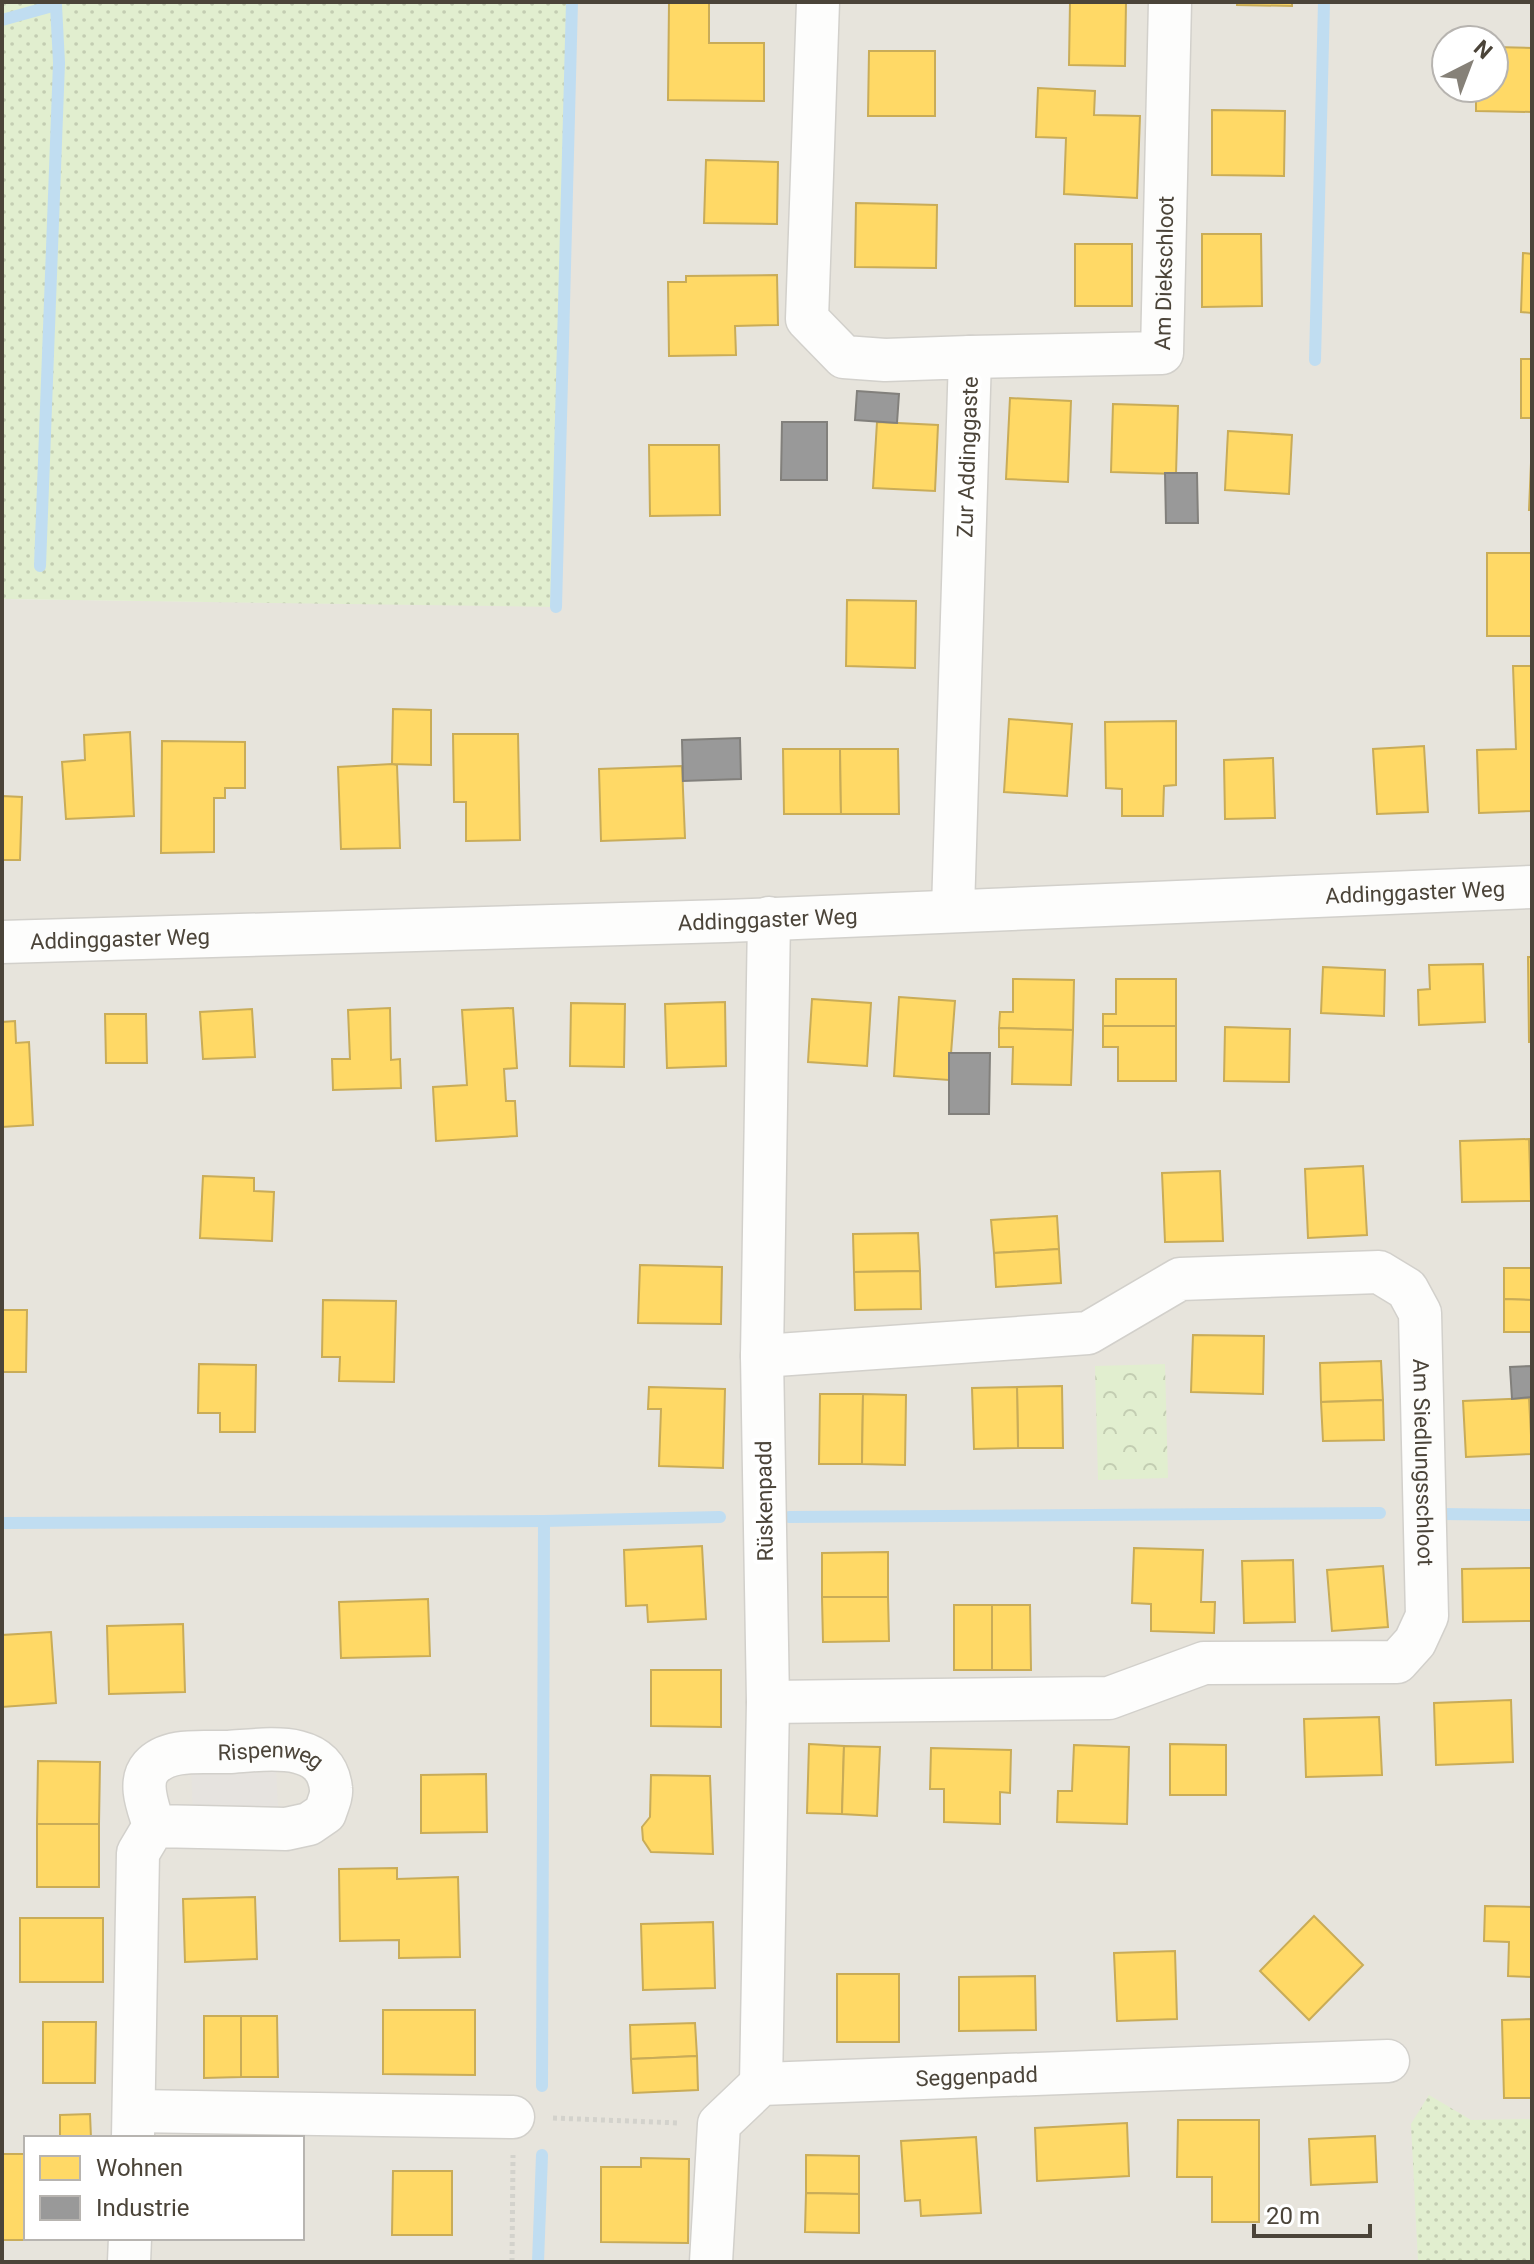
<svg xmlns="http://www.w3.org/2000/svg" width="1534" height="2264" font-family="Roboto,sans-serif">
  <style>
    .residential { fill: #e7e4dc; fill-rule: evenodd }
    .grass { fill: url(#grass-dots) }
    .park { fill: url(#park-crowns) }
    .parking { fill: #e6e3df }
    .homes { fill: #ffd966; stroke: #c9ac58; stroke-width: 2 }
    .industry { fill: #999; stroke: #82807c; stroke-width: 2 }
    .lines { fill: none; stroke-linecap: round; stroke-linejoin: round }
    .stream { stroke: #c0ddf1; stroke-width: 12 }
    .street-casing { stroke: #d2d0cb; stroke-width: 45 }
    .path { stroke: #d3d2cc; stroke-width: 5; stroke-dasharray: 4 4; stroke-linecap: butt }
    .street { stroke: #fdfdfc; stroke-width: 42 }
    .labels { text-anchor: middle; stroke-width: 8; stroke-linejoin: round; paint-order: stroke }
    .street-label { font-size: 22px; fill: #4b4439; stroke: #fff }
  </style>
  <defs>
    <pattern id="grass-dots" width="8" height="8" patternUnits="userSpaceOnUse" patternTransform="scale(2)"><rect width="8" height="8" fill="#e1eecf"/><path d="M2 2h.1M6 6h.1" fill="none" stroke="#c3cdb2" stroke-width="1.8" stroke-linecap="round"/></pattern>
    <pattern id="park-crowns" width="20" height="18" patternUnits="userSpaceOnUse" patternTransform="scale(2)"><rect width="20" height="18" fill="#e1eecf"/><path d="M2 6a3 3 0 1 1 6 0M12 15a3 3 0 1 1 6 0" fill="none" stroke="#c3cdb2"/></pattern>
  </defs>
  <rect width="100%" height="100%" fill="#f4f2ee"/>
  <path class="residential" d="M576,2h956v2260h-1530v-1663l554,7zM1446,40h48v48h-48zM26,2138h276v100h-276z"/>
  <g class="grass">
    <polygon points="2,2 570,2 556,607 2,599"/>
    <polygon points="1429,2095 1471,2120 1532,2119 1532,2262 1418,2262 1411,2124"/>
  </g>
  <polygon class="park" points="1165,1364 1168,1478 1098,1480 1095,1366"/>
  <polygon class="parking" points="276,1765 278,1810 193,1813 191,1768"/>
  <g class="homes">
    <rect x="872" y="2" width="69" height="1"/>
    <polygon points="1070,2 1126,2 1125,66 1069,65"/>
    <polygon points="1237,2 1292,2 1292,6 1237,5"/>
    <polygon points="669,3 709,3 709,43 764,43 764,101 668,100"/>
    <polygon points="1494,47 1532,48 1532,112 1476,111 1476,88 1494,88"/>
    <polygon points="869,51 935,51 935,116 868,116"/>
    <polygon points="1038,88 1095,91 1094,115 1140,116 1137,198 1064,194 1066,138 1036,137"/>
    <polygon points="1212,110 1285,111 1284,176 1212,175"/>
    <polygon points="706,160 778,162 777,224 704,223"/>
    <polygon points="856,203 937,205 936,268 855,267"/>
    <polygon points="1202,234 1261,234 1262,306 1202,307"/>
    <rect x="1075" y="244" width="57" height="62"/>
    <polygon points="1523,253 1532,254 1532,313 1521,312"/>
    <polygon points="777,275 778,325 735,326 736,355 669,356 668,282 686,282 686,276"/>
    <rect x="1521" y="359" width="11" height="59"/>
    <polygon points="1010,398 1071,401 1068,482 1006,479"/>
    <polygon points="1113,404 1178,406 1176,474 1111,472"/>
    <polygon points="877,422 938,425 935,491 873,488"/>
    <polygon points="1228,431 1292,435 1289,494 1225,490"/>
    <polygon points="649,445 719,445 720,515 650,516"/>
    <polygon points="1531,463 1532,463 1532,510 1529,510"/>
    <rect x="1487" y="553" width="45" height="83"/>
    <polygon points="847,600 916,601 915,668 846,666"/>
    <polygon points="1513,666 1532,666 1532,811 1479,813 1477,750 1516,749"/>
    <polygon points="393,709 431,710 431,765 392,764"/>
    <polygon points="1009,719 1072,724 1067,796 1004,792"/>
    <polygon points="1176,721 1176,785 1164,786 1163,816 1122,816 1122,789 1106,788 1105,722"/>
    <polygon points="130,732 134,816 66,819 62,762 85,760 84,735"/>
    <polygon points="453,734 518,734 520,840 466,841 466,802 454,802"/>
    <polygon points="162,741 245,742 245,788 225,788 225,798 214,798 214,852 161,853"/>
    <polygon points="1424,746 1428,812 1377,814 1373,749"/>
    <polygon points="783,749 840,749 841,814 784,814"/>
    <polygon points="840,749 898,749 899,814 841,814"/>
    <polygon points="1273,758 1275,818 1225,819 1224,760"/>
    <polygon points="392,764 397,765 400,848 341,849 338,767"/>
    <polygon points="682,766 685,838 601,841 599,769"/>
    <polygon points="2,796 22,797 20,860 2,860"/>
    <polygon points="1528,957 1532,957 1532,1042 1529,1042"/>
    <polygon points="1483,964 1485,1022 1419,1025 1418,990 1430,989 1429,965"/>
    <polygon points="1323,967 1385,970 1384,1016 1321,1013"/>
    <polygon points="1013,979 1074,980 1073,1030 999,1028 1000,1012 1013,1012"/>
    <polygon points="1116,979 1176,979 1176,1026 1103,1026 1103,1014 1116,1014"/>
    <polygon points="899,997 955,1001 949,1080 894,1076"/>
    <polygon points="812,999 871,1003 867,1066 808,1062"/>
    <polygon points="725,1002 726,1066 667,1068 665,1004"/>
    <polygon points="571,1003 625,1004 624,1067 570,1066"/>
    <polygon points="390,1008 391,1060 400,1059 401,1088 333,1090 332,1059 350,1059 348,1010"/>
    <polygon points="513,1008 517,1068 504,1069 506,1101 515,1101 517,1136 436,1141 433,1087 467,1085 462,1010"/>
    <polygon points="252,1009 255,1057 203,1059 200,1012"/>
    <polygon points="105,1014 146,1014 147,1063 106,1063"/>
    <polygon points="15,1021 16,1043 29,1042 33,1125 2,1127 2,1022"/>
    <polygon points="1103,1026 1176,1026 1176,1081 1118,1081 1118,1047 1103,1047"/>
    <polygon points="1225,1027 1290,1029 1289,1082 1224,1081"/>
    <polygon points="999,1028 1073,1030 1071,1085 1012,1084 1013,1047 999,1047"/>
    <polygon points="1529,1139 1531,1201 1462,1202 1460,1141"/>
    <polygon points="1363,1166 1367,1235 1308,1238 1305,1169"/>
    <polygon points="1220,1171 1223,1241 1165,1242 1162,1173"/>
    <polygon points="203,1176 254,1178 254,1191 274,1192 272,1241 200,1238"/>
    <polygon points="1057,1216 1059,1249 994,1253 991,1220"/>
    <polygon points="918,1233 920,1271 854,1272 853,1234"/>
    <polygon points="1059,1249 1061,1283 996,1287 994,1253"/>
    <polygon points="640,1265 722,1267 721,1324 638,1323"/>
    <polygon points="1504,1268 1532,1268 1532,1300 1504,1299"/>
    <polygon points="920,1271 921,1309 855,1310 854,1272"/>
    <polygon points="1504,1299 1532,1300 1532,1332 1504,1332"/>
    <polygon points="323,1300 396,1301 394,1382 339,1381 340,1357 322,1357"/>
    <polygon points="2,1310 27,1310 26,1372 2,1372"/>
    <polygon points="1193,1335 1264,1336 1263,1394 1191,1392"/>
    <polygon points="1381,1361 1383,1400 1321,1402 1320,1363"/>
    <polygon points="199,1364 256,1365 255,1432 220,1432 220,1413 198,1413"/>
    <polygon points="1062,1386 1063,1448 1018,1448 1017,1387"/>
    <polygon points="649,1387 725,1389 723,1468 659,1466 661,1409 648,1409"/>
    <polygon points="1017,1387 1018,1448 974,1449 972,1388"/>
    <polygon points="820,1394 863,1394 862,1464 819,1464"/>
    <polygon points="863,1394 906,1395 905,1465 862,1464"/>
    <polygon points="1529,1398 1532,1454 1466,1457 1463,1401"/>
    <polygon points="1383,1400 1384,1440 1323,1441 1321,1402"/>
    <polygon points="702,1546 706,1619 648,1622 647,1605 626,1606 624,1550"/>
    <polygon points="1134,1548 1203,1550 1201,1602 1215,1602 1214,1633 1151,1631 1151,1604 1132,1603"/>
    <polygon points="888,1552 888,1597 822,1597 822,1553"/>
    <polygon points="1293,1560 1295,1622 1244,1623 1242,1561"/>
    <polygon points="1383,1566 1388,1627 1332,1631 1327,1570"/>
    <polygon points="1531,1568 1532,1621 1463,1622 1462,1569"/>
    <polygon points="822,1597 888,1597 889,1641 823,1642"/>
    <polygon points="428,1599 430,1656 341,1658 339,1602"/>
    <rect x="954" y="1605" width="38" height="65"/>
    <polygon points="992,1605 1030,1605 1031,1670 992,1670"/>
    <polygon points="183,1624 185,1692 109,1694 107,1626"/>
    <polygon points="51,1632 56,1703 2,1707 2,1635"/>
    <polygon points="651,1670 721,1670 721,1727 651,1726"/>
    <polygon points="1511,1700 1513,1762 1436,1765 1434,1703"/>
    <polygon points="1379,1717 1382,1775 1306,1777 1304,1719"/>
    <polygon points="809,1744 844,1746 842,1814 807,1813"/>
    <polygon points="1170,1744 1226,1745 1226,1795 1170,1795"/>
    <polygon points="1074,1745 1129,1747 1127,1824 1057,1822 1058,1791 1072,1791"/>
    <polygon points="844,1746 880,1747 877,1816 842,1814"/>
    <polygon points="931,1748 1011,1750 1010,1793 1000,1792 1000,1824 944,1822 944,1789 930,1789"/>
    <polygon points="38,1761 100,1762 99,1824 37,1824"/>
    <polygon points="486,1774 487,1832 421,1833 421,1775"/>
    <polygon points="651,1775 710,1776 713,1854 651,1852 643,1840 642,1827 650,1817"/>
    <rect x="37" y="1824" width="62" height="63"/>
    <polygon points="397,1868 397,1879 458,1877 460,1957 399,1958 399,1940 340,1941 339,1869"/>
    <polygon points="255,1897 257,1959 185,1962 183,1899"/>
    <polygon points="1485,1906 1532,1907 1532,1977 1508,1976 1509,1942 1484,1941"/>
    <polygon points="1314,1916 1363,1965 1309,2020 1260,1971"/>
    <rect x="20" y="1918" width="83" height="64"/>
    <polygon points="713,1922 715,1988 643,1990 641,1924"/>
    <polygon points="1175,1951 1177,2019 1117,2021 1114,1953"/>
    <rect x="837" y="1974" width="62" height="68"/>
    <polygon points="1035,1976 1036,2030 959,2031 959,1977"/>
    <polygon points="383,2010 475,2010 475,2075 383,2074"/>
    <polygon points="204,2016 241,2016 241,2077 204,2078"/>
    <polygon points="241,2016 277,2016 278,2077 241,2077"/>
    <polygon points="1532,2019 1532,2098 1504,2098 1502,2020"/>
    <polygon points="43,2022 96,2022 95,2083 43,2083"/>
    <polygon points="695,2023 697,2056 631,2059 630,2025"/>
    <polygon points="697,2056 698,2090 633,2093 631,2059"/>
    <polygon points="90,2114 91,2138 60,2138 60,2115"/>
    <polygon points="1178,2120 1259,2120 1259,2222 1212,2222 1212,2177 1177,2177"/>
    <polygon points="1127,2123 1129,2176 1037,2181 1035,2128"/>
    <polygon points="1375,2136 1377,2182 1311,2185 1309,2139"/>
    <polygon points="976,2137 981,2213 921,2216 920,2200 905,2201 901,2141"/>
    <polygon points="2,2154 25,2154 26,2240 2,2240"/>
    <polygon points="806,2155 859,2156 859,2194 806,2193"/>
    <polygon points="641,2158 689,2159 688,2243 601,2242 601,2167 641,2167"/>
    <polygon points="393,2171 452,2171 452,2235 392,2235"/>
    <polygon points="806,2193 859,2194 859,2233 805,2232"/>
  </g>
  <g class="industry">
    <polygon points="857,391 899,394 897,423 855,420"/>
    <polygon points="782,422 827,422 827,480 781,480"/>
    <polygon points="1165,473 1197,473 1198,523 1166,523"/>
    <polygon points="740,738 741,779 683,781 682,740"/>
    <polygon points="949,1053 990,1053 989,1114 949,1114"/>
    <polygon points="1532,1366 1532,1397 1512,1399 1510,1367"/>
  </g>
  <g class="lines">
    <g class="stream">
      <polyline points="2,20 56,5 56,2"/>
      <polyline points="1315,360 1324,2"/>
      <polyline points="40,566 59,63 56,5"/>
      <polyline points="556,607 572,2"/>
      <polyline points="1440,1514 1532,1515"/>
      <polyline points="789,1517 1380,1513"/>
      <polyline points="2,1523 544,1521 720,1517"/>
      <polyline points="542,2086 544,1521"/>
      <polyline points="538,2262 542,2155"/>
    </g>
    <defs>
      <g id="street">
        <polyline points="818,2 807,319 844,357 885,360 970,357 953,910"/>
        <path id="s1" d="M970,357l192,-4 8,-351"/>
        <path id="s2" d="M2,942l724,-21 806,-34"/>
        <path id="s3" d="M762,1356l326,-23 92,-54 199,-7 28,17 13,24 7,303 -12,26 -18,20 -193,1 -95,35 -341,4"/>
        <polyline points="761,2084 768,1702 762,1356 769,918"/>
        <polyline points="134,2111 513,2117"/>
        <path id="s4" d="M133,2138l5,-285 16,-27c-5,-17 -17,-43 -3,-59 18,-20 53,-14 77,-15 36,-2 98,-14 103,37 1,7 -4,17 -6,24l-16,11 -23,5 -132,-3"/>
        <polyline points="129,2262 130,2238"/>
        <path id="s5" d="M711,2262l8,-138 42,-40 627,-23"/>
      </g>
    </defs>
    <use href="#street" class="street-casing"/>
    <g class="path">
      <polyline points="553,2118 679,2123"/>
      <polyline points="512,2262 513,2155"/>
    </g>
    <use href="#street" class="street"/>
  </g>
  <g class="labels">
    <g class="street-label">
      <text dy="8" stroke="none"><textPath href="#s1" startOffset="272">Am Diekschloot</textPath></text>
      <text transform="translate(967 457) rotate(-88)" y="8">Zur Addinggaste</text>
      <text dy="8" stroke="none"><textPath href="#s2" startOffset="1414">Addinggaster Weg</textPath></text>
      <text dy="8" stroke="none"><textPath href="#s2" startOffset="766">Addinggaster Weg</textPath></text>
      <text dy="8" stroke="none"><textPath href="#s2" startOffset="118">Addinggaster Weg</textPath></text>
      <text dy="8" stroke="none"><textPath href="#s3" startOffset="842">Am Siedlungsschloot</textPath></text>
      <text transform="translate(764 1501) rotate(-91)" y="8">Rüskenpadd</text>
      <text dy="8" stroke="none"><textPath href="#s4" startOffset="502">Rispenweg</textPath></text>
      <text dy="8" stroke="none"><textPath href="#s5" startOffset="412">Seggenpadd</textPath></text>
    </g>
  </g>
  <rect width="1534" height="2264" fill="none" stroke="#4b4439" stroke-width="8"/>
  <rect x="24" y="2136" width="280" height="104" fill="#ffffff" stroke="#b7b4b0" stroke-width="2"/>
  <rect x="40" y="2156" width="40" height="24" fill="#ffd966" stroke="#b7b4b0" stroke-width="2"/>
  <text x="96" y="2176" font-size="24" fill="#4b4439">Wohnen</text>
  <rect x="40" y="2196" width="40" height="24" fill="#999999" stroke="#b7b4b0" stroke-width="2"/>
  <text x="96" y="2216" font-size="24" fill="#4b4439">Industrie</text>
  <g transform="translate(1470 64) rotate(42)"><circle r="38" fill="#ffffff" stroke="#b7b4b0" stroke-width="2"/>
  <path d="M0-6L14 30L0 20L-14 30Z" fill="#868178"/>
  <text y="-12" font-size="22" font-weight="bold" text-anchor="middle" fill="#4b4439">N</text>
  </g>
  <path d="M1254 2224v12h116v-12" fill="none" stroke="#4b4439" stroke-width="4"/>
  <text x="1266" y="2224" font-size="24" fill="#4b4439" stroke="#ffffff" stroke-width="6" paint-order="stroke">20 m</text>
</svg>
